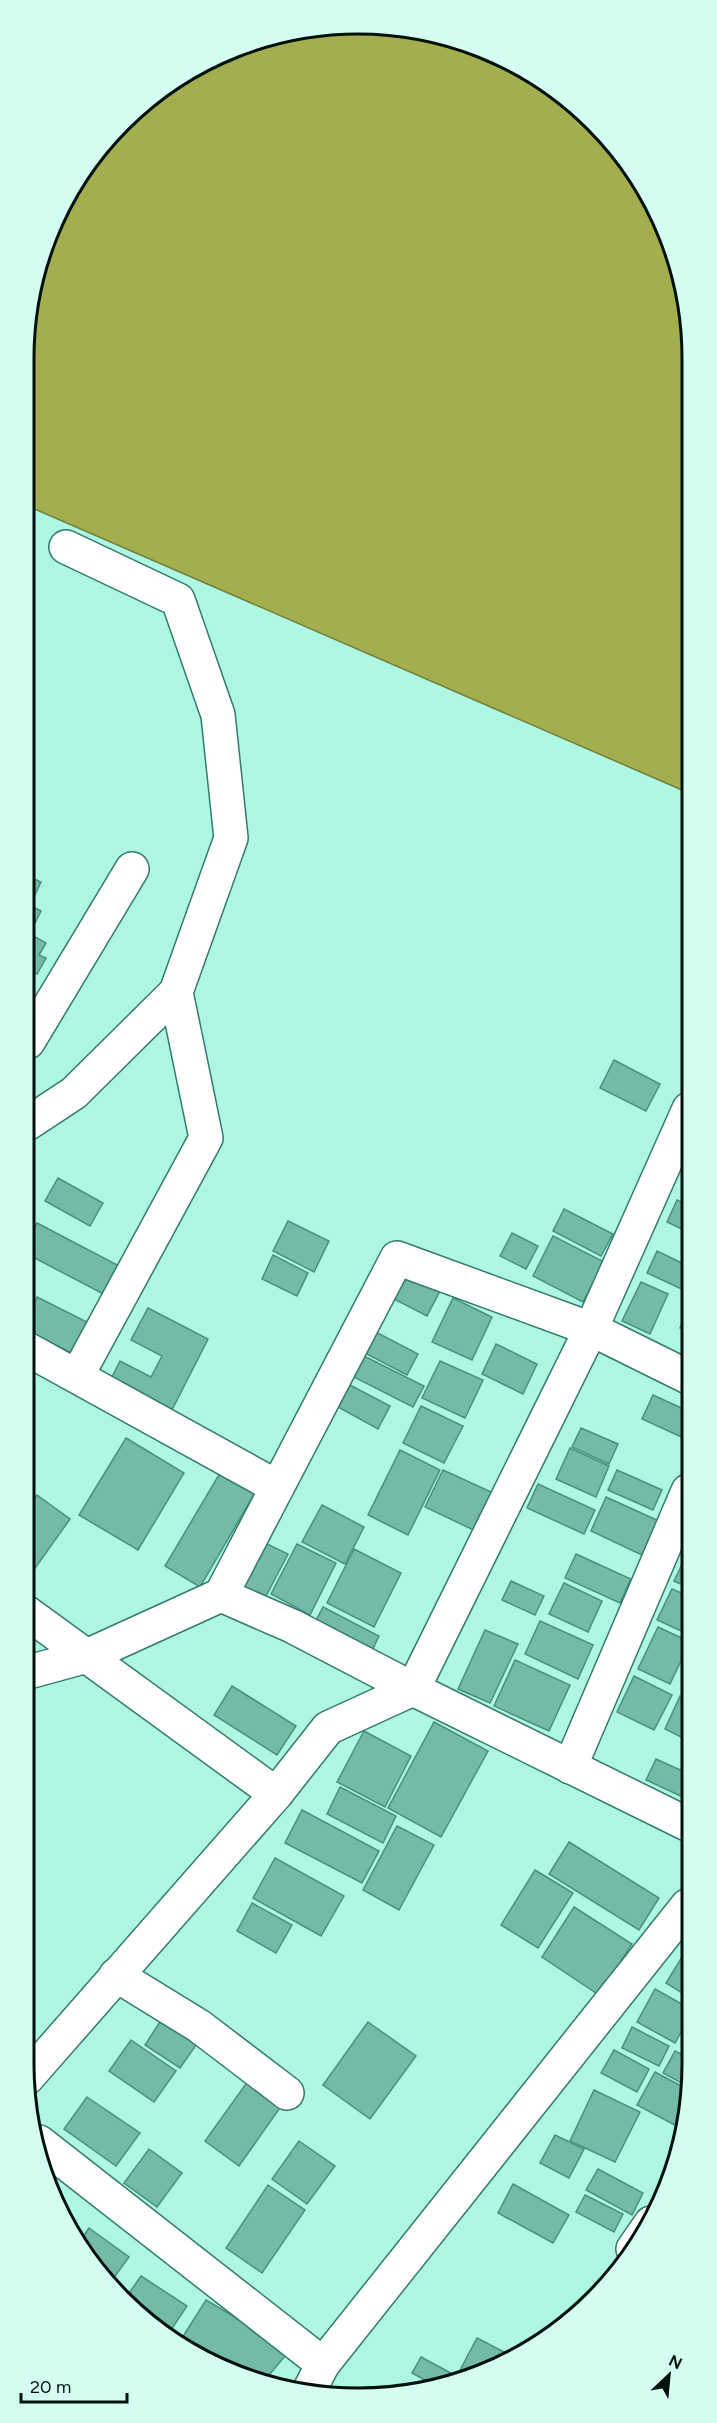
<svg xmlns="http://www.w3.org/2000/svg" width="717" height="2423" font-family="Figtree,sans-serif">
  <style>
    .water { fill: #a3af4f; stroke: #727f3b; stroke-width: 1.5 }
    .building { fill: #73baa7; stroke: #49917f; stroke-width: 1.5 }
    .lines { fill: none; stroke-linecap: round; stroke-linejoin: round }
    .minor-casing { stroke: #337b6b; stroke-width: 36 }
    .minor { stroke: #fff; stroke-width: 33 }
    .rim { fill: none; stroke: #00100b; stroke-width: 3 }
  </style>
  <rect width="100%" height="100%" fill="#aef7e3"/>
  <polygon class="water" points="293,30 423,30 525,69 610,138 659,211 690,315 689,793 30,507 30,294 80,173 172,81"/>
  <g class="building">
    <polygon points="28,876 41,882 31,903 28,901"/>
    <polygon points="28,904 41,911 32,929 28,927"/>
    <polygon points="28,933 46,943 39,955 46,958 37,974 28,969"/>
    <polygon points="614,1060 660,1084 646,1111 600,1088"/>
    <polygon points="58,1178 103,1203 90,1226 45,1201"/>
    <polygon points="677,1200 688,1206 688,1232 667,1222"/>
    <polygon points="564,1209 613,1234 601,1256 553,1231"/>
    <polygon points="288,1221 329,1241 314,1272 273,1251"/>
    <polygon points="37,1223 125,1269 111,1298 27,1254 27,1243"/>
    <polygon points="512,1233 538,1246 526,1269 500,1256"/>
    <polygon points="553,1236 604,1262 583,1302 533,1276"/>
    <polygon points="657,1251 688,1266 688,1292 647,1273"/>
    <polygon points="273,1255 308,1273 297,1296 262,1279"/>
    <polygon points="403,1272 440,1291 427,1316 390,1297"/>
    <polygon points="641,1282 668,1294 650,1334 622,1321"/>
    <polygon points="37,1297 91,1324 76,1355 27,1331 27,1318"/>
    <polygon points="453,1298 492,1317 472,1360 432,1342"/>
    <polygon points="148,1308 208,1339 172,1410 111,1379 120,1361 151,1377 162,1356 131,1340"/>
    <polygon points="688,1310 688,1332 680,1328"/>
    <polygon points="370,1329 418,1354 407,1375 359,1350"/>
    <polygon points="496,1344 537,1364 523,1394 482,1374"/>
    <polygon points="354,1351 424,1386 413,1407 344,1372"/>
    <polygon points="440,1361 483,1380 465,1418 422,1398"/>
    <polygon points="350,1385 390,1406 378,1429 338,1407"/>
    <polygon points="653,1395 688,1411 688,1440 642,1419"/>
    <polygon points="421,1406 463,1426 444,1463 403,1443"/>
    <polygon points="581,1428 618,1444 609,1464 572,1447"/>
    <polygon points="126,1438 184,1473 138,1550 79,1515"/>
    <polygon points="570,1448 609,1466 596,1497 556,1479"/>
    <polygon points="400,1450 440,1470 408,1535 368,1515"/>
    <polygon points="443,1470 500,1496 482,1534 425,1507"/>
    <polygon points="617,1470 662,1490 653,1510 608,1490"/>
    <polygon points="220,1473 255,1493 200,1587 165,1566"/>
    <polygon points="538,1484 595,1510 584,1534 527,1508"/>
    <polygon points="37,1495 70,1519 26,1581 26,1510"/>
    <polygon points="606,1497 661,1522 646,1557 591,1531"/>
    <polygon points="322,1505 364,1527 345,1564 302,1542"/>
    <polygon points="259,1540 288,1554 265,1598 236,1583"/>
    <polygon points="297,1544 336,1563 310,1615 271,1594"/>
    <polygon points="354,1549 401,1573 374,1627 327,1603"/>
    <polygon points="688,1552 688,1587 674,1581"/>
    <polygon points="576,1554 631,1579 620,1603 565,1578"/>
    <polygon points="511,1581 544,1596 535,1615 502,1600"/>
    <polygon points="564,1583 602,1601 588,1632 549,1614"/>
    <polygon points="672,1589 688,1596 688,1634 657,1620"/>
    <polygon points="323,1607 379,1636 369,1657 312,1628"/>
    <polygon points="540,1621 593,1645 578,1679 525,1654"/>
    <polygon points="658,1627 688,1641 688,1646 670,1684 638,1669"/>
    <polygon points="485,1630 518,1644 490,1703 458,1689"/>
    <polygon points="515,1660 570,1685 549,1731 494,1706"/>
    <polygon points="634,1676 672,1695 654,1730 617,1712"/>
    <polygon points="232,1686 296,1726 277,1755 214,1715"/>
    <polygon points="680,1696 687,1700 687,1740 665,1729"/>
    <polygon points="434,1722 488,1751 441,1837 388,1808"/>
    <polygon points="364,1731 411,1756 385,1807 337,1782"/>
    <polygon points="656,1759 687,1773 687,1799 646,1780"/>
    <polygon points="340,1787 396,1816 383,1843 327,1814"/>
    <polygon points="302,1810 379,1851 362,1883 285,1843"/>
    <polygon points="397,1826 434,1845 399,1910 363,1890"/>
    <polygon points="569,1842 659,1898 639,1930 549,1874"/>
    <polygon points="275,1858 344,1896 321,1936 253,1898"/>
    <polygon points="535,1870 573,1893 538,1948 501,1925"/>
    <polygon points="252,1903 292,1925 276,1953 237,1931"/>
    <polygon points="574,1907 632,1944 599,1995 542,1957"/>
    <polygon points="687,1949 687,1996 666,1983"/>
    <polygon points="655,1989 687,2007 687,2021 675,2043 637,2022"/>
    <polygon points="163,2017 199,2041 180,2068 145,2045"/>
    <polygon points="368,2022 416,2056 370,2119 323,2085"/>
    <polygon points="632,2027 669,2046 659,2066 622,2048"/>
    <polygon points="131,2040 176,2071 154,2102 109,2071"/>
    <polygon points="614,2050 649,2069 637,2092 601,2073"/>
    <polygon points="675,2051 687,2057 687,2086 663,2073"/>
    <polygon points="655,2072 687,2089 686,2131 637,2105"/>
    <polygon points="248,2081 282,2105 239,2166 205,2141"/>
    <polygon points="594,2090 640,2112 615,2162 570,2141"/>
    <polygon points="87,2097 140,2133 116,2166 64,2129"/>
    <polygon points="555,2135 584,2149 569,2178 540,2163"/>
    <polygon points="299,2141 335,2166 307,2204 272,2179"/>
    <polygon points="149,2149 182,2173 157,2207 124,2183"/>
    <polygon points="598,2169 643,2193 632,2215 586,2190"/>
    <polygon points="513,2184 569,2215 553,2243 498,2213"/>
    <polygon points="268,2185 305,2210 262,2273 226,2248"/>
    <polygon points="585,2195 623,2214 614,2232 576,2212"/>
    <polygon points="89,2228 129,2257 108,2286 80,2241"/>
    <polygon points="141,2276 187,2306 169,2333 125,2299"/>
    <polygon points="206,2300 290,2350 266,2379 210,2364 180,2341"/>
    <polygon points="477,2338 510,2355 465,2378 458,2374"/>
    <polygon points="421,2357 462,2379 445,2388 439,2388 412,2373"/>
  </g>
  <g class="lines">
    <defs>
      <g id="minor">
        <polyline points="66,547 178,600 218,715 231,838 176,992 206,1138 77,1376"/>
        <polyline points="28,1042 132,869"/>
        <polyline points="27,1124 74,1093 176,992"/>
        <polyline points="27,1349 277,1487"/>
        <polyline points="221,1595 397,1258 591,1329 688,1377"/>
        <polyline points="26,1612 276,1794"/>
        <polyline points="25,1673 87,1656 221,1595 292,1626 413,1689 687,1824"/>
        <polyline points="570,1767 688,1491"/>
        <polyline points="116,1975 199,2026 287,2093"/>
        <polyline points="27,2078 276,1794 328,1728 413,1689 591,1329 689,1109"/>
        <polyline points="39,2142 323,2364"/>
        <polyline points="633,2249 651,2223"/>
        <polyline points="309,2391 323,2364 687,1906"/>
      </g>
    </defs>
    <use href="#minor" class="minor-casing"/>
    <use href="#minor" class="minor"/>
  </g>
  <path d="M0 0H717V2423H0ZM358 34H358A324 324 0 0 1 682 358V2064A324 324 0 0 1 358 2388H358A324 324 0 0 1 34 2064V358A324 324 0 0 1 358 34Z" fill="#d3fef1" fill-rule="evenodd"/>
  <path class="rim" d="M358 34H358A324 324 0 0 1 682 358V2064A324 324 0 0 1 358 2388H358A324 324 0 0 1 34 2064V358A324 324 0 0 1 358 34Z"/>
  <g transform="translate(669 2375) rotate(26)" stroke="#d3fef1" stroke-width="4.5" paint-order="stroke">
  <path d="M0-4.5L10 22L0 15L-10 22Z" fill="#00100b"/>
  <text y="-9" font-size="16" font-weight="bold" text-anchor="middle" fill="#00100b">N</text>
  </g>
  <path d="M21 2393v9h106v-9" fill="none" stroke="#00100b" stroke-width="3"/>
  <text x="30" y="2393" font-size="18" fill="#00100b" stroke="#d3fef1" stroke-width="4.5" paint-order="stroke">20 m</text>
</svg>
